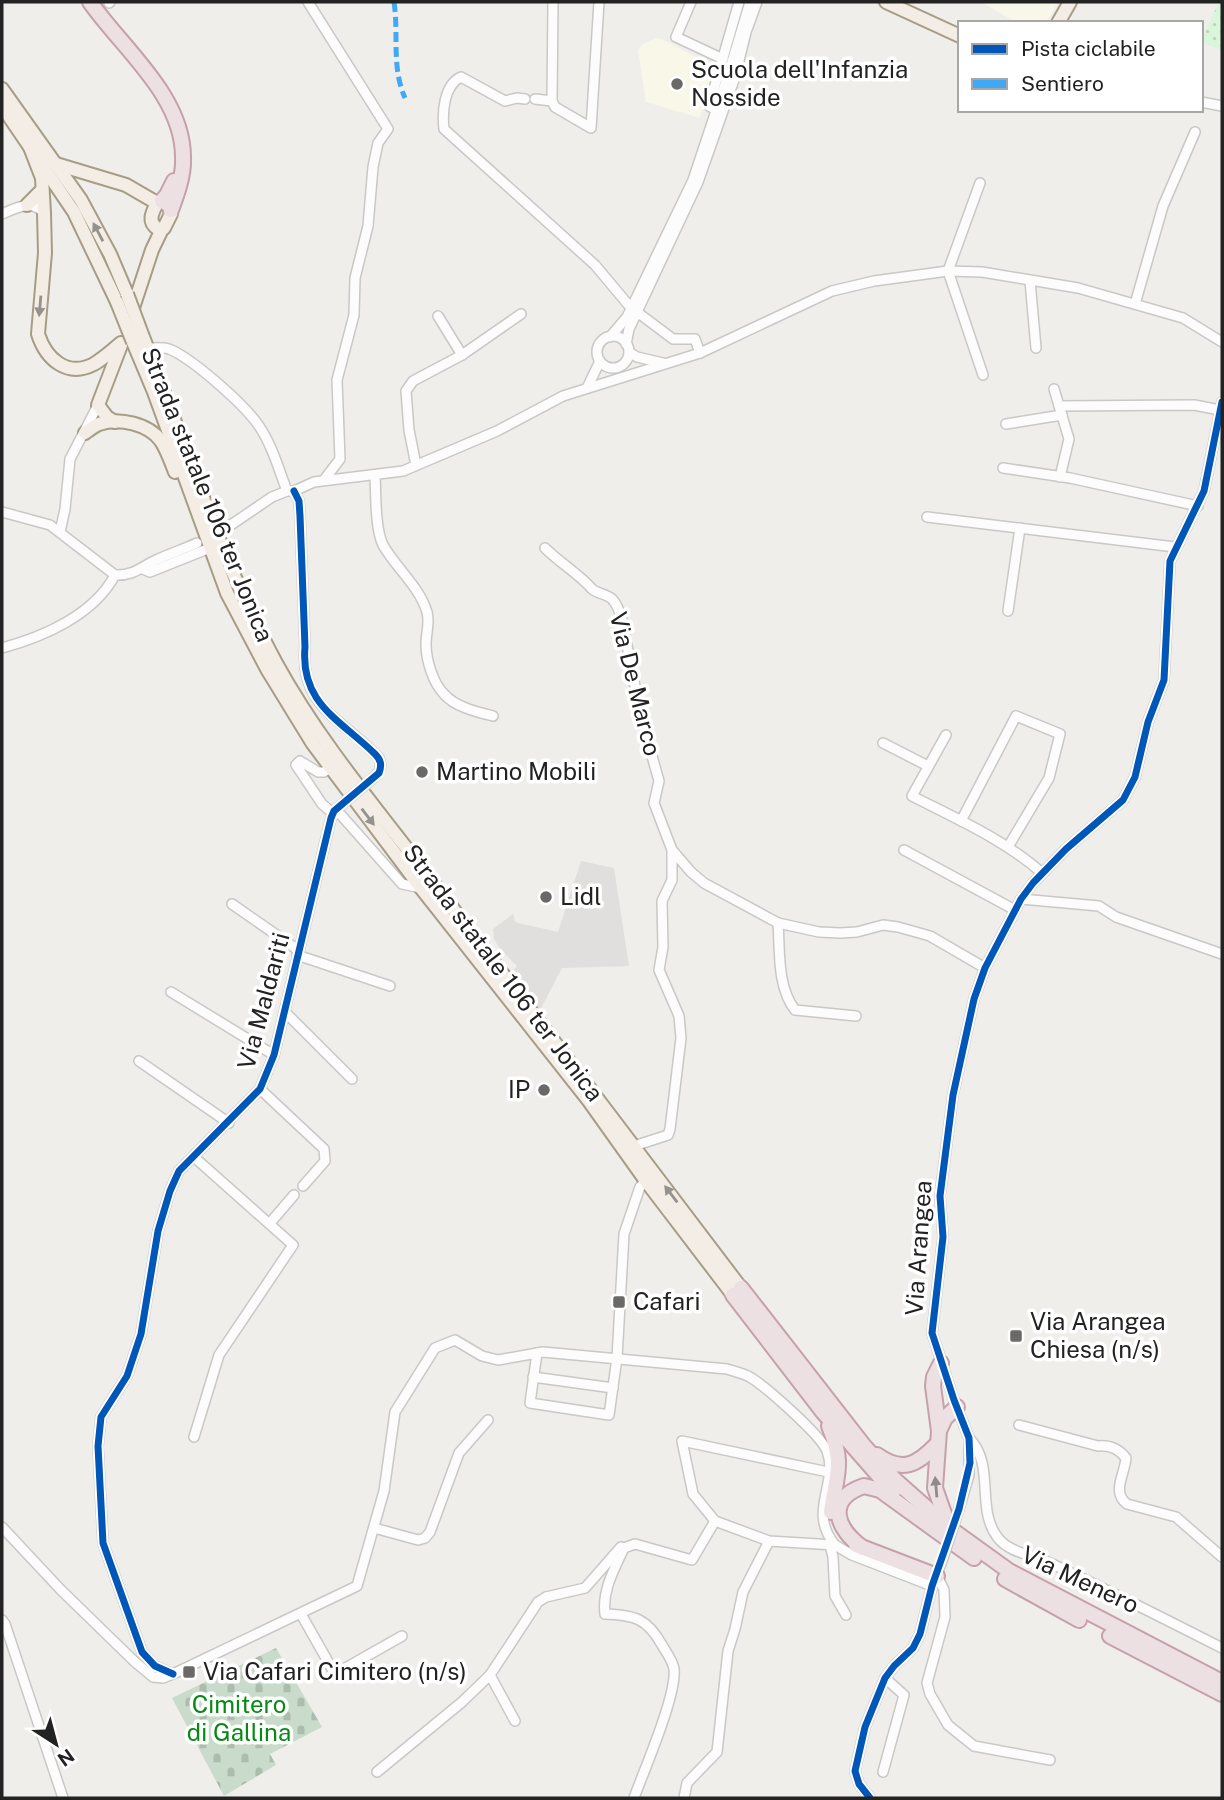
<svg xmlns="http://www.w3.org/2000/svg" width="1224" height="1800" font-family="'Public Sans',sans-serif">
  <style>
    .education { fill: #f8f7e8 }
    .cemetery { fill: url(#cemetery-stones) }
    .park { fill: url(#park-dots) }
    .parking { fill: #e0dfde }
    .lines { fill: none; stroke-linecap: round; stroke-linejoin: round }
    .minor-casing { stroke: #c9c8c7; stroke-width: 12 }
    .major-casing { stroke: #a79d86; stroke-width: 16 }
    .highway-casing { stroke: #c6a1ab; stroke-width: 18 }
    .minor { stroke: #fdfcfc; stroke-width: 9 }
    .major { stroke: #f3ede6; stroke-width: 12 }
    .highway { stroke: #ece0e2; stroke-width: 14 }
    .minor-bridge-casing { stroke: #c9c8c7; stroke-width: 12; stroke-linecap: butt }
    .major-bridge-casing { stroke: #a79d86; stroke-width: 16; stroke-linecap: butt }
    .minor-bridge { stroke: #fdfcfc; stroke-width: 9 }
    .major-bridge { stroke: #f3ede6; stroke-width: 12 }
    .quiet { stroke: #3fa9f5; stroke-width: 5; stroke-dasharray: 10 5; stroke-linecap: butt }
    .cycleway-casing { stroke: #fff; stroke-width: 11 }
    .cycleway { stroke: #0057b8; stroke-width: 7 }
    .oneway { fill: #95928e }
    .oneway2 { fill: #918a8c }
    .poi-dot { fill: #6a6968; stroke: #fff; stroke-width: 2.5 }
    .labels { text-anchor: middle; stroke-width: 7; stroke-linejoin: round; paint-order: stroke }
    .poi-label { font-size: 24px; fill: #222; stroke: #fff; text-anchor: start }
    .street-label { font-size: 24px; fill: #222; stroke: #fff }
    .park-label { font-size: 24px; fill: #088815; stroke: #fff }
  </style>
  <defs>
    <pattern id="cemetery-stones" width="16" height="16" patternUnits="userSpaceOnUse" patternTransform="scale(1.75)"><rect width="16" height="16" fill="#c9dbca"/><path d="M2 7V4a2 2 0 0 1 4 0v3zM10 15v-3a2 2 0 0 1 4 0v3z" fill="#acbcad"/></pattern>
    <pattern id="park-dots" width="8" height="8" patternUnits="userSpaceOnUse" patternTransform="scale(1.75)"><rect width="8" height="8" fill="#d9f6da"/><path d="M2 2h.1M6 6h.1" fill="none" stroke="#bad3bb" stroke-width="1.8" stroke-linecap="round"/></pattern>
  </defs>
  <rect width="100%" height="100%" fill="#f0eeeb"/>
  <g class="education">
    <polygon points="981,2 1058,2 1046,23 1017,23"/>
    <polygon points="656,38 662,39 715,67 700,118 646,102 638,50 643,44"/>
  </g>
  <polygon class="cemetery" points="276,1648 322,1727 270,1754 276,1765 224,1796 172,1698"/>
  <polygon class="park" points="1219,2 1222,2 1222,51 1201,41"/>
  <polygon class="parking" points="581,861 614,868 629,966 562,968 538,1014 509,975 517,966 500,949 494,939 493,929 513,914 515,921 518,923 558,932"/>
  <g class="lines">
    <defs>
      <g id="minor">
        <polyline points="308,2 388,129 378,143 373,167 368,226 355,278 354,315 337,380 340,459 324,480"/>
        <polyline points="691,2 676,37 723,59"/>
        <polyline points="109,3 110,2"/>
        <path d="M525,99l-8,-1 -12,3 -44,-24c-17,8 -19,35 -17,52l151,136 36,43"/>
        <polyline points="535,99 552,101 555,107 591,128 599,2"/>
        <polyline points="552,101 553,2"/>
        <polyline points="1201,102 1222,106"/>
        <polyline points="716,110 709,106 739,2"/>
        <polyline points="980,183 948,271 983,375"/>
        <path d="M2,214c14,-6 29,-15 42,-1"/>
        <polyline points="1030,281 1036,348"/>
        <polyline points="1135,304 1163,206 1195,132"/>
        <polyline points="637,312 673,339 695,339 700,353"/>
        <polyline points="438,316 462,355"/>
        <circle cx="613" cy="352" r="16"/>
        <polyline points="610,337 627,317 693,180 728,75 750,2"/>
        <polyline points="626,344 629,329 698,182 735,77 746,32 757,2"/>
        <path d="M147,348c7,0 15,-1 22,1 23,9 76,56 90,77 13,19 20,44 28,65"/>
        <polyline points="629,352 637,357 663,363"/>
        <polyline points="587,388 600,361"/>
        <polyline points="1054,389 1069,439 1060,477"/>
        <polyline points="1059,406 1194,405 1220,410"/>
        <polyline points="1006,424 1062,415"/>
        <polyline points="416,465 409,430 406,391 413,381 462,355 521,314"/>
        <polyline points="1003,468 1070,478 1198,506"/>
        <path d="M375,475c1,19 0,54 8,70 13,23 36,41 44,67 3,11 -1,21 -1,32 0,16 7,39 18,50 11,13 33,18 49,22"/>
        <path d="M294,491l5,10 1,15 5,131c-6,60 38,72 74,111 4,11 0,15 -8,22"/>
        <polyline points="2,512 50,525 115,575"/>
        <polyline points="927,517 1175,547"/>
        <polyline points="222,531 272,497 287,491 294,491 314,482 403,471 497,431 563,396 700,353 832,291 874,281 948,271 982,272 1078,288 1183,318 1222,342"/>
        <polyline points="60,532 65,509 70,459 98,405"/>
        <path d="M545,548c15,15 34,26 47,41 6,5 15,5 20,10 6,6 8,14 10,21l19,97 18,64 -5,22 18,47 19,22 13,11 74,40 41,9 21,1 17,-1 26,-7 15,2 32,9 55,32"/>
        <polyline points="143,569 150,572 210,548"/>
        <path d="M115,575c18,1 26,-8 41,-15 13,-6 28,-11 41,-17"/>
        <polyline points="1008,611 1020,528"/>
        <path d="M2,648c41,-11 92,-33 113,-73"/>
        <path d="M946,735l-34,61c45,23 93,44 130,77"/>
        <polyline points="883,743 928,766"/>
        <polyline points="330,768 324,772 318,772 300,761 296,765 322,804 329,810 341,815 402,884 421,888"/>
        <polyline points="961,821 1016,716 1060,734 1049,778 1008,847"/>
        <polyline points="904,850 1015,910"/>
        <polyline points="1021,899 1099,906 1116,917 1222,954"/>
        <polyline points="232,904 298,950"/>
        <path d="M778,923c2,28 -1,64 17,87l61,6"/>
        <polyline points="297,955 390,986"/>
        <polyline points="171,992 274,1055"/>
        <polyline points="285,1012 352,1079"/>
        <polyline points="139,1061 229,1123"/>
        <polyline points="260,1089 324,1149 325,1161 303,1186"/>
        <polyline points="634,1146 668,1135 670,1129 681,1038 679,1016 659,970 663,947 662,901 672,880 672,850"/>
        <polyline points="194,1157 293,1245 219,1355 194,1437"/>
        <polyline points="270,1223 294,1195"/>
        <polyline points="537,1353 530,1403 609,1415 617,1358 624,1234 640,1187 646,1181"/>
        <polyline points="533,1377 613,1388"/>
        <path d="M1019,1425l79,21c11,-1 21,3 28,12 -1,16 -15,34 1,46l49,13 46,40"/>
        <path d="M969,1438c27,27 6,71 29,100 12,15 35,17 52,25 58,27 115,56 172,85"/>
        <polyline points="828,1472 682,1441 693,1494 715,1521 769,1541 835,1545 852,1555 932,1586"/>
        <polyline points="959,1509 969,1475 969,1438 954,1400 932,1333 943,1237 940,1196 953,1095 974,999 985,968 1021,899 1033,883 1066,849 1123,800 1135,777 1148,722 1164,680 1170,561 1204,491 1222,402"/>
        <path d="M2,1527l59,63 74,72 18,15 10,1 10,-4 184,-88 27,-95 11,-79 40,-64 20,-8 27,16 16,4 45,-8 184,17c7,2 14,4 21,7 15,8 73,59 79,75 12,33 -20,60 8,94"/>
        <polyline points="374,1528 418,1540 425,1538 430,1532 459,1453 488,1420"/>
        <polyline points="830,1545 833,1557 835,1596 846,1615"/>
        <polyline points="937,1576 944,1590 945,1617 927,1683 930,1694 948,1725 974,1746 1050,1760"/>
        <polyline points="301,1614 335,1674 402,1636"/>
        <polyline points="2,1620 5,1624 63,1798"/>
        <polyline points="173,1674 155,1666 142,1652 103,1543 98,1446 101,1417 127,1376 141,1334 158,1231 170,1191 179,1171 260,1089 274,1055 331,818 334,811 340,806"/>
        <polyline points="490,1675 515,1721"/>
        <polyline points="377,1772 462,1702 490,1675 538,1602 546,1597 585,1588 621,1547"/>
        <polyline points="883,1772 904,1695 885,1678"/>
        <path d="M634,1798c10,-28 43,-103 40,-129 -1,-8 -8,-17 -12,-24 -15,-27 -28,-30 -57,-31 -3,-24 9,-44 19,-66l11,-4 57,16 23,-39"/>
        <polyline points="684,1798 687,1783 717,1752 728,1651 735,1629 743,1592 769,1541"/>
        <polyline points="870,1798 859,1784 855,1771 865,1727 885,1678 894,1666 913,1648 920,1634 932,1586 942,1561"/>
      </g>
      <g id="major">
        <polyline points="886,2 960,36"/>
        <polyline points="1058,23 1070,2"/>
        <polyline points="2,89 81,200 110,254 127,294"/>
        <polyline points="2,106 74,212 117,302"/>
        <path d="M30,147l12,31 2,35 1,40 -7,81c8,25 29,44 56,30 10,-6 19,-14 27,-21"/>
        <polyline points="56,164 126,185 157,203"/>
        <path d="M162,201l7,5 2,8 -7,14 -6,1c-11,-7 -6,-16 -1,-26z"/>
        <polyline points="27,205 42,190"/>
        <polyline points="131,314 152,250 162,229"/>
        <path d="M143,337c42,107 78,225 133,326 45,82 106,152 162,226 101,133 203,266 303,399"/>
        <polyline points="133,342 154,392 227,593 267,669 313,744 421,888 589,1101 646,1181 733,1295"/>
        <polyline points="115,422 107,417 98,405 121,345"/>
        <path d="M85,433c4,-3 9,-7 14,-9 20,-7 50,0 62,17 6,9 10,21 14,31"/>
      </g>
      <g id="highway">
        <path d="M90,2c33,47 93,94 93,155 1,18 -6,37 -12,53"/>
        <polyline points="162,201 167,195 174,181"/>
        <polyline points="741,1288 864,1446 895,1480 948,1527 1009,1571 1222,1682"/>
        <polyline points="733,1295 823,1412 893,1492"/>
        <polyline points="941,1363 934,1377 933,1386 939,1431 935,1488 947,1522"/>
        <path d="M829,1426c16,38 7,49 2,86"/>
        <polyline points="939,1431 945,1418 957,1407"/>
        <path d="M877,1455c25,18 40,10 59,-10"/>
        <polyline points="856,1545 937,1576"/>
        <path d="M863,1548c-27,-19 -38,-49 1,-62l16,4 94,68"/>
        <polyline points="1005,1579 1079,1620"/>
        <polyline points="1110,1636 1222,1694"/>
      </g>
    </defs>
    <use href="#minor" class="minor-casing"/>
    <use href="#major" class="major-casing"/>
    <use href="#highway" class="highway-casing"/>
    <use href="#minor" class="minor"/>
    <use href="#major" class="major"/>
    <use href="#highway" class="highway"/>
    <defs>
      <g id="minor-bridge">
        <polyline points="340,806 371,780"/>
        <polyline points="942,1561 959,1509"/>
      </g>
      <g id="major-bridge">
        <polyline points="127,294 143,337"/>
        <polyline points="117,302 133,342"/>
      </g>
    </defs>
    <use href="#minor-bridge" class="minor-bridge-casing"/>
    <use href="#major-bridge" class="major-bridge-casing"/>
    <use href="#minor-bridge" class="minor-bridge"/>
    <use href="#major-bridge" class="major-bridge"/>
    <path class="quiet" d="M394,2c5,33 -3,64 11,96"/>
    <defs>
      <g id="cycleway">
        <path d="M173,1674l-18,-8 -13,-14 -39,-109 -5,-97 3,-29 26,-41 14,-42 17,-103 12,-40 9,-20 81,-82 14,-34 57,-237 3,-7 45,-38c3,-8 2,-13 -4,-19 -36,-35 -75,-51 -70,-107l-5,-131 -1,-15 -5,-10"/>
        <polyline points="870,1798 859,1784 855,1771 865,1727 885,1678 894,1666 913,1648 920,1634 932,1586 959,1509 970,1463 969,1438 954,1400 932,1333 943,1237 940,1196 953,1095 974,999 985,968 1021,899 1033,883 1066,849 1123,800 1135,777 1148,722 1164,680 1170,561 1204,491 1222,402"/>
      </g>
    </defs>
    <use href="#cycleway" class="cycleway-casing"/>
    <use href="#cycleway" class="cycleway"/>
  </g>
  <defs><path id="oneway-solid" d="M-6-.8H1V-3.2L6.5 0L1 3.2V.8H-6Z" transform="scale(1.75)"/></defs>
  <g class="oneway">
    <use href="#oneway-solid" transform="translate(98 232) rotate(-118)"/>
    <use href="#oneway-solid" transform="translate(40 306) rotate(95)"/>
    <use href="#oneway-solid" transform="translate(368 817) rotate(53)"/>
    <use href="#oneway-solid" transform="translate(671 1194) rotate(-127)"/>
  </g>
  <use class="oneway2" href="#oneway-solid" transform="translate(936 1487) rotate(-95)"/>
  <g class="poi-dot">
    <circle cx="677" cy="84" r="7"/>
    <circle cx="422" cy="772" r="7"/>
    <circle cx="546" cy="897" r="7"/>
    <circle cx="544" cy="1090" r="7"/>
    <rect x="612" y="1295" width="14" height="14" rx="3.5"/>
    <rect x="1009" y="1329" width="14" height="14" rx="3.5"/>
    <rect x="182" y="1665" width="14" height="14" rx="3.5"/>
  </g>
  <g class="labels">
    <g class="poi-label">
      <text x="691" y="78">Scuola dell'Infanzia<tspan x="691" dy="28">Nosside</tspan></text>
      <text x="436" y="780">Martino Mobili</text>
      <text x="560" y="905">Lidl</text>
      <text x="530" y="1098" text-anchor="end">IP</text>
      <text x="633" y="1310">Cafari</text>
      <text x="1030" y="1330">Via Arangea<tspan x="1030" dy="28">Chiesa (n/s)</tspan></text>
      <text x="203" y="1680">Via Cafari Cimitero (n/s)</text>
    </g>
    <g class="street-label">
      <text transform="translate(207 495) rotate(68)" y="8">Strada statale 106 ter Jonica</text>
      <text transform="translate(635 684) rotate(76)" y="8">Via De Marco</text>
      <text transform="translate(503 973) rotate(53)" y="8">Strada statale 106 ter Jonica</text>
      <text transform="translate(264 1001) rotate(-75)" y="8">Via Maldariti</text>
      <text transform="translate(919 1248) rotate(-86)" y="8">Via Arangea</text>
      <text transform="translate(1080 1580) rotate(25)" y="8">Via Menero</text>
    </g>
    <g class="park-label">
      <text x="239" y="1713">Cimitero<tspan x="239" dy="28">di Gallina</tspan></text>
    </g>
  </g>
  <rect width="1224" height="1800" fill="none" stroke="#222222" stroke-width="7"/>
  <rect x="958" y="21" width="245" height="91" fill="#ffffff" stroke="#a7a7a7" stroke-width="2"/>
  <rect x="972" y="44" width="35" height="10" fill="#0057b8" stroke="#a7a7a7" stroke-width="2"/>
  <text x="1021" y="56" font-size="21" fill="#222222">Pista ciclabile</text>
  <rect x="972" y="79" width="35" height="10" fill="#3fa9f5" stroke="#a7a7a7" stroke-width="2"/>
  <text x="1021" y="91" font-size="21" fill="#222222">Sentiero</text>
  <g transform="translate(56 1744) rotate(144)" stroke="#ffffff" stroke-width="5" paint-order="stroke">
  <path d="M0-5L12 26L0 18L-12 26Z" fill="#222222"/>
  <text y="-10" font-size="19" font-weight="bold" text-anchor="middle" fill="#222222">N</text>
  </g>
</svg>
